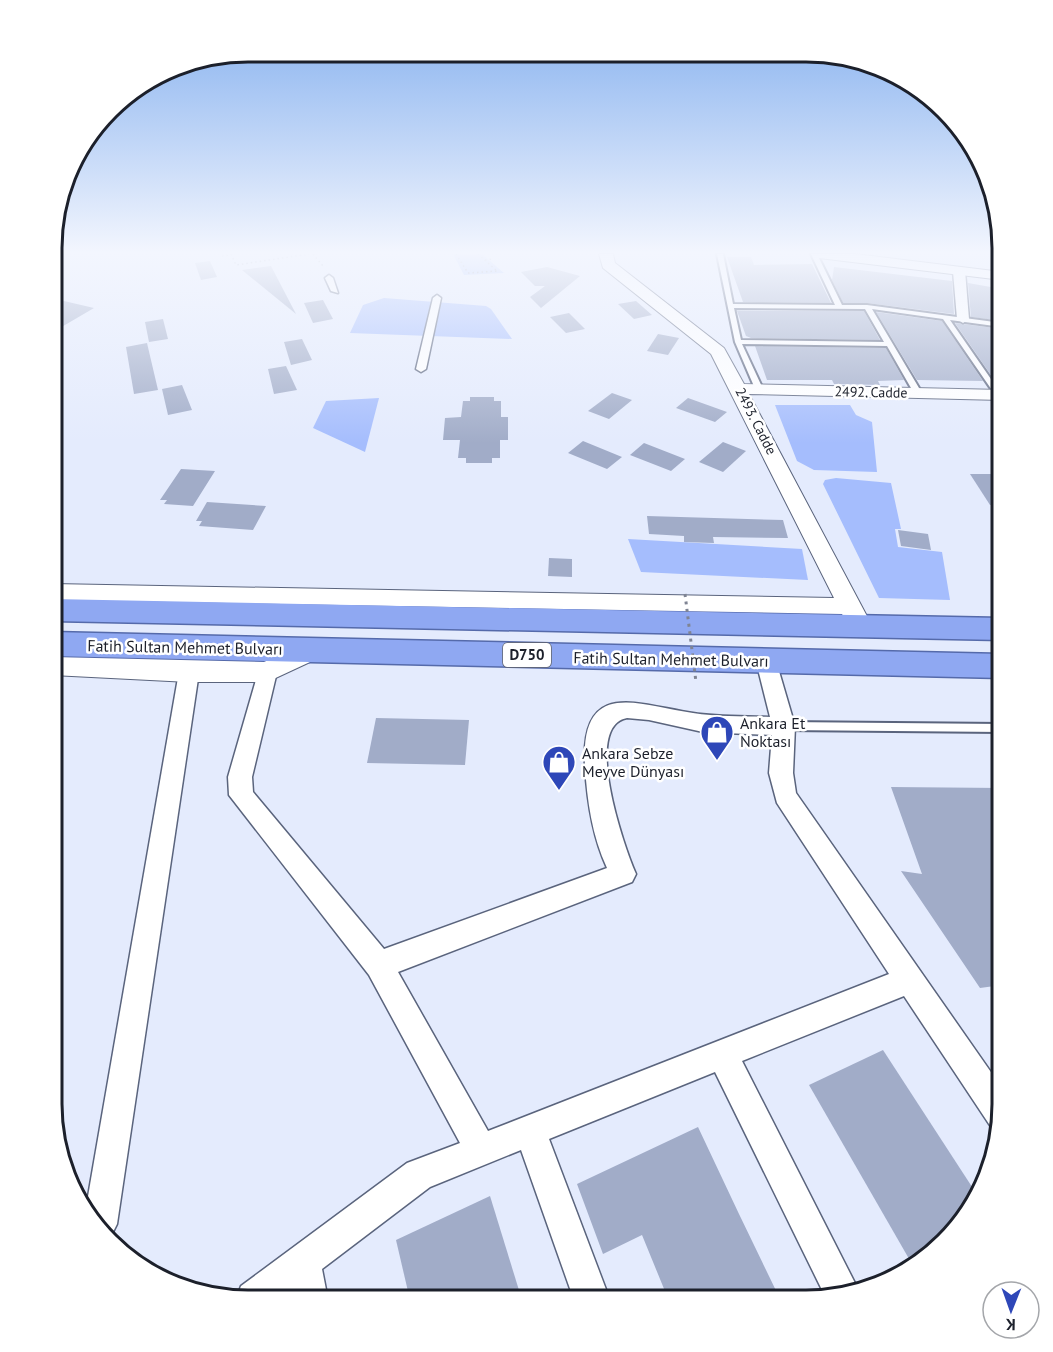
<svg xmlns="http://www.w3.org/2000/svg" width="1053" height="1352" font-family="'PT Sans',sans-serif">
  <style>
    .green { fill: #a5bdfd }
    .building { fill: #a1acc8 }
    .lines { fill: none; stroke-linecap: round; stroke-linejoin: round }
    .service-casing { stroke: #5a647d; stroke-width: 4 }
    .pedestrian-casing { stroke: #5a647d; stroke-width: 3 }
    .minor-casing { stroke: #5a647d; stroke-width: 3 }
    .tertiary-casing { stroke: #5a647d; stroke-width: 2 }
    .trunk-casing { stroke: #556aaa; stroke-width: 3 }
    .path { stroke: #7f8493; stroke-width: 1.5; stroke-dasharray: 1.5 3; stroke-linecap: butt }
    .service { fill: #fff; fill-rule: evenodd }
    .pedestrian { fill: #fff; fill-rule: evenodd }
    .minor { fill: #fff; fill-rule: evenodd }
    .tertiary { fill: #fff; fill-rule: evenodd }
    .trunk { fill: #8fa8f2; fill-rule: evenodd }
    .path-bridge { stroke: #7f8493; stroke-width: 3; stroke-dasharray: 3 4.5; stroke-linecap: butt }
    .labels { text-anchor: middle; stroke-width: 5; stroke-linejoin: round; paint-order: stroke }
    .far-street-label { font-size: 14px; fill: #1c202b; stroke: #fff }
    .shield { fill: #fff; stroke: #60636b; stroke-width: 1.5 }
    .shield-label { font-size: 15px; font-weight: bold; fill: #1c202b }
    .street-label { font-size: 16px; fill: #1c202b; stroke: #fff }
    .poi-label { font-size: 16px; fill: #1c202b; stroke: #fff; text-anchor: start }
    .rim { fill: none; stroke: #1c202b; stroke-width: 3 }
  </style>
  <rect width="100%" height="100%" fill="#e4ebfd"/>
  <g class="green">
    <polygon points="453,254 482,254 504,273 464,275"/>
    <polygon points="384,298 486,306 491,309 512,339 350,333 363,305"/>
    <polygon points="379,398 365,452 313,428 326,401"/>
    <polygon points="775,405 850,405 856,415 872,422 877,472 814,470 797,461"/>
    <polygon points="836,478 891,483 901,529 895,529 898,547 942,552 950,600 879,598 823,484 825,480"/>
    <polygon points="628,539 802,549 808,580 641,572"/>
  </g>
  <g class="building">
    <polygon points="727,257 751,257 754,265 812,264 831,303 743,302"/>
    <polygon points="210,261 217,277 201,280 195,263"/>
    <polygon points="271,266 296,314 242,270"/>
    <polygon points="547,267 580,276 541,308 530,297 545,286 535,286 521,272"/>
    <polygon points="834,267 952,281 954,314 867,303 843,303 832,280"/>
    <polygon points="968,283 1002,289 1002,321 971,317"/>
    <polygon points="323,300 333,319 313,323 304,303"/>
    <polygon points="64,301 94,308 53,332 53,307"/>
    <polygon points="636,301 652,315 634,319 618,304"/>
    <polygon points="737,311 864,311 880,340 751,338 746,336"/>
    <polygon points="876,312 942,321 983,381 917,380"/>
    <polygon points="569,313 585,329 566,333 550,317"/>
    <polygon points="163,319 168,339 149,342 145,322"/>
    <polygon points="955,323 1002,329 1002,381 995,381"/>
    <polygon points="658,334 679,338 668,355 647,351"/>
    <polygon points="302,339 312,360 291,365 284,342"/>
    <polygon points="147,343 158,390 134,394 126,347"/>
    <polygon points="755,346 886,348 904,380 878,381 880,385 834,384 832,380 767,380"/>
    <polygon points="286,366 297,390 274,394 268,369"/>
    <polygon points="182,385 192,410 168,415 162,389"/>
    <polygon points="612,393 632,400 609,419 588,411"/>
    <polygon points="470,397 494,397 494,401 501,401 501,417 508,417 508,440 500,440 500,458 492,458 492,463 466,463 466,458 458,458 460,440 443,440 445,418 461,417 463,401 470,401"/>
    <polygon points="688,398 727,412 715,422 676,408"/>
    <polygon points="583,441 622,457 607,469 568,453"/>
    <polygon points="723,442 746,451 723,472 699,462"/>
    <polygon points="644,443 685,459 671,471 630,455"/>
    <polygon points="181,469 215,471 193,506 164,504 167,500 160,500"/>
    <polygon points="970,474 1002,474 1002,505 990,505"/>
    <polygon points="207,502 266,506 253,530 199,526 202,521 196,521"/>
    <polygon points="647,516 783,520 788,538 713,537 714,543 684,542 684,536 649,534"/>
    <polygon points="898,530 928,534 931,550 901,546"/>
    <polygon points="549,558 572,559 572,577 548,576"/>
    <polygon points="376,718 469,720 465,765 367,763"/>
    <polygon points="891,787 1002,788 1002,985 980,988 901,871 922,874"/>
    <polygon points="883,1050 976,1193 969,1214 912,1264 809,1085"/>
    <polygon points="698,1127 739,1214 781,1301 669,1301 642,1235 603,1254 577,1184"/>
    <polygon points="490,1196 522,1300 410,1300 396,1240"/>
  </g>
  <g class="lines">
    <defs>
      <g id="service">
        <path d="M717,254h6l10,50 102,1 -24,-51h6l25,51h25l135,18v4l-52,-7 52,75 -6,1 -53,-77 -71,-10 50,84 -1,2h-6l-28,-49 -145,-2 21,45 -7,2 -21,-49zM734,308l131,1 19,33 -143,-2z"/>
        <polygon points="784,722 1002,724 1002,732 784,730 780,729 778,726 780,723"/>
      </g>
      <g id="pedestrian">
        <polygon points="329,275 333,278 338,293 331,291 325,278"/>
        <polygon points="437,295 441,298 426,369 421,372 416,369 433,298"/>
      </g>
      <g id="minor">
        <polygon points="959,268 965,271 969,319 963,323 957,319 953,271"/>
        <path d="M766,653l7,3 3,5 19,65 -2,47 3,20 206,295v30l-5,12 -6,-3 -87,-131 -162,65 116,228 -33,7 -110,-224 -166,67 61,161h-36l-53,-150 -91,37 -108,82 6,31h-36l-1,-7 -9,7 -46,-1 5,-13 166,-123 53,-20 -91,-168 -140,-180 -1,-18 32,-111 7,-2 7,2 3,6 -25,105 1,15 131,157 223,-81c-15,-32 -20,-68 -22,-102 -5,-89 53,-61 108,-53 25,4 52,3 77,4l-14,-56 3,-5zM627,718l22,2 54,12 69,3 -3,38 8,30 112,171 -401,157 -90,-159 234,-90 4,-8c-12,-27 -54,-148 -9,-156z"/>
        <polygon points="189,664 196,666 199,672 117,1224 111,1236 86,1208 179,672 182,666"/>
      </g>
      <g id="tertiary">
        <polygon points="599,254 613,254 615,263 724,348 744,384 1002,390 1002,400 749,394 869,620 865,626 857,628 849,626 842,614 52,600 52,584 834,598 711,354 603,268"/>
        <polygon points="812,254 855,254 1002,272 1002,280 819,258"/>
        <polygon points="316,640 325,643 328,649 325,655 267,682 189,682 52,675 52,657 264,662"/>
      </g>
      <g id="trunk">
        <polygon points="52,599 1002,618 1002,640 52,621"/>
        <polygon points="52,632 1002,654 1002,678 52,656"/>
      </g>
    </defs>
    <use href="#service" class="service-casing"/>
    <use href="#pedestrian" class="pedestrian-casing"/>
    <use href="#minor" class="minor-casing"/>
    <use href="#tertiary" class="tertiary-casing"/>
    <use href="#trunk" class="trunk-casing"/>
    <g class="path">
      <polyline points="231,254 236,265 309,254"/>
      <polyline points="313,254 323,266"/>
      <polyline points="456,254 468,273 497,271"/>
      <polyline points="478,254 497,271"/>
      <polyline points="222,256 231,255"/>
      <polyline points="485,260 492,259"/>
    </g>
    <use href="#service" class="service"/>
    <use href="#pedestrian" class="pedestrian"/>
    <use href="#minor" class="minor"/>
    <use href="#tertiary" class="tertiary"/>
    <use href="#trunk" class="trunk"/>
    <polyline class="path-bridge" points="685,594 696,682"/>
  </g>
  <linearGradient id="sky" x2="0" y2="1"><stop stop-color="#80adee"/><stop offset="0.57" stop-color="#f3f6fe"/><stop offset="1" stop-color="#f3f6fe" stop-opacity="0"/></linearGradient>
  <rect width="1053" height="443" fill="url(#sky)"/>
  <defs>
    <symbol id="shop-pin" viewBox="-11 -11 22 30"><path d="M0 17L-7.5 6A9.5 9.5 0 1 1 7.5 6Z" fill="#2e47b8" stroke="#fff"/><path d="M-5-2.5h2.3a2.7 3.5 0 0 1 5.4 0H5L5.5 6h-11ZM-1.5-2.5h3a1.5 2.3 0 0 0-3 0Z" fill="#fff"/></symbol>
  </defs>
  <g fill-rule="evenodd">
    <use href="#shop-pin" x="698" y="713" width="38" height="52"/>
    <use href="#shop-pin" x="540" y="743" width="38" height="52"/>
  </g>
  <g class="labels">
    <g class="far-street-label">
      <text transform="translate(871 392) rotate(1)" y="5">2492. Cadde</text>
      <text transform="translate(756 421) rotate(63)" y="5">2493. Cadde</text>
    </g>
    <rect class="shield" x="503" y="643" width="48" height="24" rx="4.5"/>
    <g class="shield-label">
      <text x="527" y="660">D750</text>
    </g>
    <g class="street-label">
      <text transform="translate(185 647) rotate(1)" y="6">Fatih Sultan Mehmet Bulvarı</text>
      <text transform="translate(671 659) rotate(1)" y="6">Fatih Sultan Mehmet Bulvarı</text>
    </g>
    <g class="poi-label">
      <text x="740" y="729">Ankara Et<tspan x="740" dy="18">Noktası</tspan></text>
      <text x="582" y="759">Ankara Sebze<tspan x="582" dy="18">Meyve Dünyası</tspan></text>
    </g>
  </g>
  <path d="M0 0H1053V1352H0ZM248 62H806A186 186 0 0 1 992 248V1104A186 186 0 0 1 806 1290H248A186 186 0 0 1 62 1104V248A186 186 0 0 1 248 62Z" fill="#fff" fill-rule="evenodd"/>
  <path class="rim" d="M248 62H806A186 186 0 0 1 992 248V1104A186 186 0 0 1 806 1290H248A186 186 0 0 1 62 1104V248A186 186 0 0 1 248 62Z"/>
  <g transform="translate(1011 1310) rotate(181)"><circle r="28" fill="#ffffff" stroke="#a4a6aa" stroke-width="1.5"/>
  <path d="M0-4.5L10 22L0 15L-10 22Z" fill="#2e47b8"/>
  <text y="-9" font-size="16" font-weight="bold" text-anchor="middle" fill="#1c202b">K</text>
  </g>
</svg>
